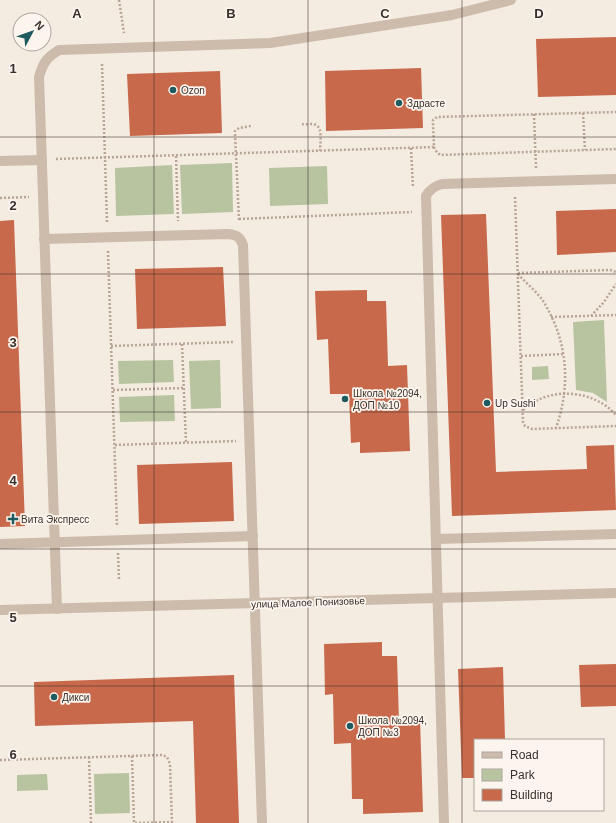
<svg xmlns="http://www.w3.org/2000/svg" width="616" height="823" font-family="Arial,sans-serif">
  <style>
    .green { fill: #b8c4a0 }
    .building { fill: #c8694b }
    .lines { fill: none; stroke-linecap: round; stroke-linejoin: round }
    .path { stroke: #b9a596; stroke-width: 2.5; stroke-dasharray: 2 2; stroke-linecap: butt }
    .minor { stroke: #cdbbac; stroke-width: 10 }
    .grid { fill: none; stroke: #3b302b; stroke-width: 1; stroke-opacity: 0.55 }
    .poi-dot { fill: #1f5a5e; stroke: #fbf5ee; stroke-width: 1.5 }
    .labels { text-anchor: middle; stroke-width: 3.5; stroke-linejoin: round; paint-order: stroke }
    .poi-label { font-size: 10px; fill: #3b302b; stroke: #fbf5ee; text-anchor: start }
    .street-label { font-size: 10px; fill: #3b302b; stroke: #fbf5ee }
    .grid-label { font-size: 13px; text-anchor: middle; font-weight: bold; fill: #3b302b; stroke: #fbf5ee; stroke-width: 3.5; stroke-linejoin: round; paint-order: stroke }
  </style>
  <rect width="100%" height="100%" fill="#f4ebe1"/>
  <g class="green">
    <polygon points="232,163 233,212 182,214 180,165"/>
    <polygon points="172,165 174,214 116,216 115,168"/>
    <polygon points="327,166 328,204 270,206 269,168"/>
    <polygon points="604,320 604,321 607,402 593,393 576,390 573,322"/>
    <polygon points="173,360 174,382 119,384 118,361"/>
    <polygon points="220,360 221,408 191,409 189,361"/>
    <polygon points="548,366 549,379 532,380 532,367"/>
    <polygon points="174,395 175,421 120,422 119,397"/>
    <polygon points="129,773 130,813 95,814 94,774"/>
    <polygon points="47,774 48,790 17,791 17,775"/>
  </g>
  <g class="building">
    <polygon points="616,37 616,95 538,97 536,39"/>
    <polygon points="421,68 423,128 326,131 325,71"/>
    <polygon points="220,71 222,133 130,136 127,74"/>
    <polygon points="616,209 616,252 557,255 556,211"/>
    <polygon points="486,214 496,472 587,469 586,446 614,445 616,510 452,516 441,215"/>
    <polygon points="14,220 25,526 0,527 0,221"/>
    <polygon points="223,267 226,326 137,329 135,269"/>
    <polygon points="367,290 367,301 386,301 388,366 407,365 410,451 360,453 360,442 351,443 349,394 330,394 328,339 317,340 315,291"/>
    <polygon points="232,462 234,521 139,524 137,465"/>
    <polygon points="382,642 382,656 397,656 399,721 420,720 423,812 363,814 363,799 352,799 351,743 334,744 333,694 325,695 324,644"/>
    <polygon points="616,664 616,706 581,707 579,665"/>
    <polygon points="503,667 505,740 475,740 475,778 462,778 458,669"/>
    <polygon points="234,675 239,823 196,823 193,721 35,726 34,682"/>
  </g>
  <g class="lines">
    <g class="path">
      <polyline points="119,0 124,33"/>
      <polyline points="102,64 107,222"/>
      <polyline points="583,113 585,150"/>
      <polyline points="534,114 536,168"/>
      <path d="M302,124c4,1 10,-1 14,1 7,3 4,20 4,26"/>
      <polyline points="434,147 435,150 440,155 616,149"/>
      <polyline points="411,148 413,188"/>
      <polyline points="176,156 178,221"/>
      <polyline points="56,159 434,147 433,123 433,120 437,117 616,112"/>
      <polyline points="515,197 523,422 525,426 532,429 616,426"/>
      <polyline points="0,198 29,197"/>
      <polyline points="239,219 412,212"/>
      <polyline points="239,220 235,134 235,131 239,128 251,126"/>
      <polyline points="108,251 117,526"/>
      <polyline points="518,273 610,270 616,272"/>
      <path d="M518,274c8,9 19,18 25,27 25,40 28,84 13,127"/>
      <polyline points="591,316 604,302 616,284"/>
      <polyline points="551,317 616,315"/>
      <polyline points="182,344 186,443"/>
      <polyline points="111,346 233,342"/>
      <polyline points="521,356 564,354"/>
      <polyline points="113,390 184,388"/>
      <path d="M523,410c26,-24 70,-21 93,5"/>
      <polyline points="115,445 236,441"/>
      <polyline points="118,553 119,579"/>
      <polyline points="132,756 134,823"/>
      <polyline points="89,757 91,823"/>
      <polyline points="0,760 162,755 167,757 170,764 172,823"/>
      <polyline points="135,823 172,822"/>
    </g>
    <g class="minor">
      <polyline points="0,161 42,160"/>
      <path d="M44,239l184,-5c9,1 12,3 15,11l19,578"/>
      <polyline points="436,539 616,534"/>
      <polyline points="0,544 253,536"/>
      <path d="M57,609l-18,-532c4,-14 7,-19 20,-27l211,-7 182,-28 59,-15"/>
      <polyline points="0,610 616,593"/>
      <path d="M444,823l-18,-627c4,-7 8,-10 16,-12l174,-5"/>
    </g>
  </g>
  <path class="grid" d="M154,0v823M308,0v823M462,0v823M0,137h616M0,274h616M0,412h616M0,549h616M0,686h616"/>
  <g class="poi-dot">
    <circle cx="173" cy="90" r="4"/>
    <circle cx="399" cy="103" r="4"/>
    <circle cx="345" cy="399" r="4"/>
    <circle cx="487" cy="403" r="4"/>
    <path d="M11 513h4v4h4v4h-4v4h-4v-4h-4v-4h4z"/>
    <circle cx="54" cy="697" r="4"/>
    <circle cx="350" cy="726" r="4"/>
  </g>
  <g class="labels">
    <g class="poi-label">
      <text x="181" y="94">Ozon</text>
      <text x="407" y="107">Здрасте</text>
      <text x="353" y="397">Школа №2094,<tspan x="353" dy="12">ДОП №10</tspan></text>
      <text x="495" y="407">Up Sushi</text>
      <text x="21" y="523">Вита Экспресс</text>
      <text x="62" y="701">Дикси</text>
      <text x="358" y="724">Школа №2094,<tspan x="358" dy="12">ДОП №3</tspan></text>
    </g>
    <g class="street-label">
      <text transform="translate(308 602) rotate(-2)" y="4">улица Малое Понизовье</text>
    </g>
  </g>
  <g class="grid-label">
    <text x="77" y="18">A</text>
    <text x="231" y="18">B</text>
    <text x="385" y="18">C</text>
    <text x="539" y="18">D</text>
    <text x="13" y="73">1</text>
    <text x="13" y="210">2</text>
    <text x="13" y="347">3</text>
    <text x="13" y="485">4</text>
    <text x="13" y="622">5</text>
    <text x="13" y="759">6</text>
  </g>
  <rect x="474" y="739" width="130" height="72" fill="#fbf5ee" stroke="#aea6a0"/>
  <rect x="482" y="752" width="20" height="6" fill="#cdbbac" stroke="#aea6a0"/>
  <text x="510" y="759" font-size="12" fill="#3b302b">Road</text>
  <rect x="482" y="769" width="20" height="12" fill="#b8c4a0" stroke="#aea6a0"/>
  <text x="510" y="779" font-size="12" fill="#3b302b">Park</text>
  <rect x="482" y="789" width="20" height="12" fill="#c8694b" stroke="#aea6a0"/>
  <text x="510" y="799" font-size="12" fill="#3b302b">Building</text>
  <g transform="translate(32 32) rotate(49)"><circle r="19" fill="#fbf5ee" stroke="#aea6a0"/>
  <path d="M0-3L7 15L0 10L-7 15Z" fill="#1f5a5e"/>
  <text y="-6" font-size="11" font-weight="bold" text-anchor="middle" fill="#3b302b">N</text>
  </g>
</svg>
